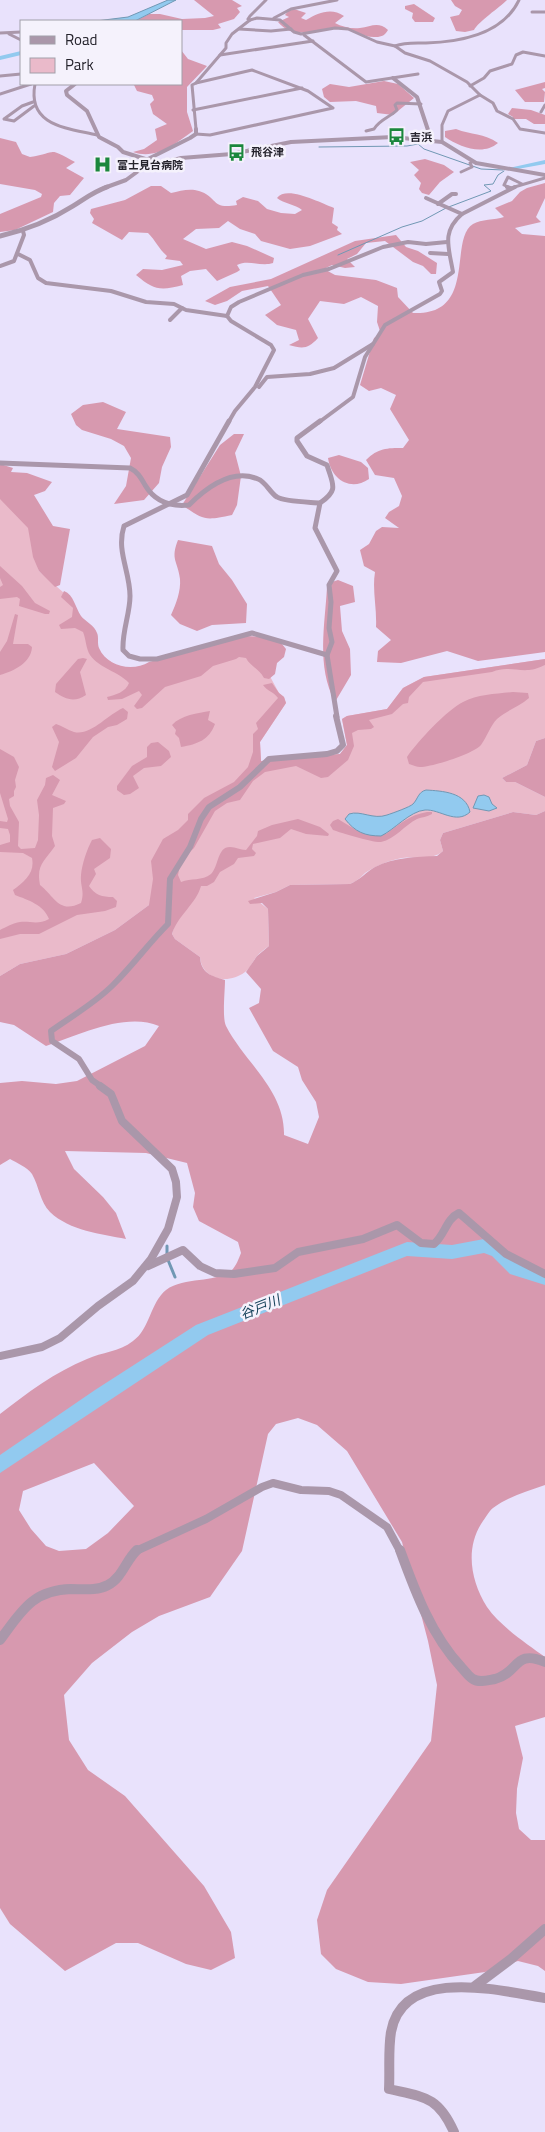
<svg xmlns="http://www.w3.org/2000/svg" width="545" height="2132" font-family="'Titillium Web','Noto Sans JP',sans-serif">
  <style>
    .green { fill: #eabaca }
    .forest { fill: #d799af; fill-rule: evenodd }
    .water { fill: #92caef; stroke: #7198b4 }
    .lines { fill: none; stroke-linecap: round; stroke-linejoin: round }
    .stream-far1 { stroke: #7198b4; stroke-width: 1 }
    .stream { stroke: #7198b4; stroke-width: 3 }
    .river { fill: #92caef; fill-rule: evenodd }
    .minor-far5 { stroke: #aa97aa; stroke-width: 3 }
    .minor-far4 { stroke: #aa97aa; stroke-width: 4 }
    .minor-far3 { stroke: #aa97aa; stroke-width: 5 }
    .minor-far2 { stroke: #aa97aa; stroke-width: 6 }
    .minor-far1 { stroke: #aa97aa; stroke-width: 8 }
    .minor { stroke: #aa97aa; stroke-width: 10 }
    .tertiary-far1 { stroke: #aa97aa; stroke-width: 4 }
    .tertiary { stroke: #aa97aa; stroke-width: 5 }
    .labels { text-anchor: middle; stroke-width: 5; stroke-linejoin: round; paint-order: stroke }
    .far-poi-label { font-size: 11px; font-weight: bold; fill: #25232c; stroke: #f5f2fc; text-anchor: start }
    .water-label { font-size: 14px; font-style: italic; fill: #123f58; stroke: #f5f2fc }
  </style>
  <rect width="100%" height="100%" fill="#e9e2fc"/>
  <path class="green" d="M0,465l30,61 9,45 25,22 18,30 12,27 32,22 118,-33 22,30 13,24 5,4 2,6 -26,39 1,19 79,-7 7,-9 -5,-26 5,-3 40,-7 16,-21 21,-11 121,-18v79l-9,3 -9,24 -25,13 4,4h9l30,15v14l-9,4 -23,-3 -70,21 -3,7 3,11c-11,10 -28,5 -41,7 -12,2 -27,8 -37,15 -5,5 -8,8 -15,11l-60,1 -14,7 -22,6 14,11 1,37c-4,3 -9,6 -12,10 -4,5 -7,13 -12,16 -17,13 -43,8 -45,-15l-25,-18 -3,-5 3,-10 7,-10 -33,-9 -34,25 -49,24 -46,10 -20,12z"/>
  <g class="forest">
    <polygon points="194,0 232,0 242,6 237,8 240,12 234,19 218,24 221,28 213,30 181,30 181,21 136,21 149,14 160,14 182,19 205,18 214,16"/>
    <path d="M451,0h56c-8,8 -28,21 -33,30l-9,2 -9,-1 -6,-14 9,-2 3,-5 -7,-4z"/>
    <polygon points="414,4 435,18 433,22 415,22 412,18 413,13 405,9 405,6"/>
    <path d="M294,9l12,4 -5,5 5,2c12,-7 25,-13 38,-4l-9,7c7,4 17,6 25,5 11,-1 18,-7 28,2 -3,5 -6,7 -12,7 -13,1 -21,-8 -34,-9 -20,-2 -47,15 -64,-6l11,-5 -4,-2 4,-5z"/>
    <path d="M181,50l7,9 19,7 -20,21v25l6,19c-18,13 -37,29 -60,21l11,-3 13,-9 -2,-11 12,-5 -14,-10 -3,-10 4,-4 -2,-5 -15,-4 -3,-6 47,-1z"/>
    <polygon points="384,81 398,84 414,98 393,115 377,113 376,106 356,101 330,102 324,97 322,89 330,84 349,87"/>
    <polygon points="545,82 545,88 542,89 545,92 544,102 525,102 515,90"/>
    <polygon points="512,108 531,110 545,115 545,124 534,124 526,119 513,119 513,117 508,114"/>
    <path d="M456,129c15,6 28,4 42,14 -15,13 -38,4 -53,-6v-6z"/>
    <path d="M0,138l16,4 6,12 8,3c28,-4 16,-11 45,5l-9,6 18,10 -14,17 -10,1 -6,7 -1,9 -38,18 -15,2v-18l41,-17 1,-3 -7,-4 -35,-6z"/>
    <polygon points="425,159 444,165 454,172 440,182 429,195 422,193 419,189 421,183 414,175 419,170 410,162"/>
    <path d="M545,183v15l-9,19 5,5 -26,6 7,6 23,2v416l-67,9 -31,-10 -46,12 -24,-1 1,-11 13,-11 -15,-13c1,-19 -4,-37 -1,-55l-11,-6 -4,-16 9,-6 7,-13 6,-4 17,1 -14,-10 4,-6 10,-6 3,-10 -8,-18 -19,-3 -9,-15c12,-12 21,-12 37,-12l6,-8 -19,-31 6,-14 -15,-7 -12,3 -9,-6 14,-47 5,-3 1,-4 -3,-9 1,-16 -17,-9 -17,7 -24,-3 -12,18 10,19c-10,11 -15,11 -29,7l10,-5 -3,-10 -19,-5 -12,-10 16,-10 -13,-19 -26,5 -15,10 -12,4 -10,-4 25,-14 41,-8 84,-38 41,-6 10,12 12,4 19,12 -1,11h-5l-8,-8 -10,-4 -28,-21 -19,2 -9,11 -10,5 8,8 -10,1 -13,-3 -8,4 11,6 41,5 21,8 1,9 15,16c65,3 35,-74 60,-89 8,-5 22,-4 31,-7l-9,-9 17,-7 8,-9 7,-4z"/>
    <path d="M151,186h10l10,7c9,-2 19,-5 28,-2 19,6 12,19 38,14l-1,-4 7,-4 15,4 9,8 14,4 14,1 7,-4c-7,-6 -18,-6 -25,-12 10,-13 43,5 57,10l-2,15 6,4 -1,3 5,4 -32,12 -20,3 -29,-8 -6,-7 -15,-5 -12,-8 -9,7 -23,1 -13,10 23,10 26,-7 15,4 27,12 -1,5c-12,4 -25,-4 -36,2l3,5 -3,2 -20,9 -11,-12 -16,2 -9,5 2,9c-23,6 -29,5 -47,-10l7,-6 19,1 21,-5 -3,-4 -15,-2 2,-3c-9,-8 -11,-15 -19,-23l-19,-1 -7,8 -30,-17 2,-4 -4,-6 1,-4 34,-9z"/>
    <polygon points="103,402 126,412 117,429 170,437 171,447 162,467 159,483 144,500 114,504 126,486 131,458 124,446 111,439 82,430 76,425 71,414 83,405"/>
    <path d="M234,434h10l-9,19 6,23 -4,29 -5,10c-28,6 -28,5 -50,-10l38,-60z"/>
    <path d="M339,455l22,7 7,6 1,11c-19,13 -38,0 -41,-21z"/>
    <polygon points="0,464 13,468 11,472 27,473 52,482 45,491 34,495 53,526 70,529 60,585 55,587 39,571 33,557 28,528 0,499"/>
    <path d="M178,540l34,6 7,18 13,16 15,24 -1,19 -34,2 -15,6 -17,-7 -9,-9c5,-11 10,-24 9,-36 -2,-18 -10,-19 -2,-39z"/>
    <polygon points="0,566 22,586 35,603 50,611 49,614 45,614 19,606 20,599 17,597 0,599 0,587 3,585 0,578"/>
    <path d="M338,580l15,6 2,16 -15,4 2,25 8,18 1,26 -16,27c-19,-36 -10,-77 -8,-115l5,-5z"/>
    <path d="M64,591c10,4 11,16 17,25 4,5 14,10 16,17 2,4 0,10 2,15 8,19 34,24 50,14l97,-26 19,1 17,7 4,5 -2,8 -7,6 -2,11 -6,5 -5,-1c-5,-9 -14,-12 -18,-20l-7,-1 -3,2 -23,7 -12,10 -36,11 -23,21 -5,1 -3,-3 8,-11 -3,-4 -17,8 -14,1 -1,-3c8,-2 19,-5 22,-14 -11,-12 -29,-14 -39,-28 -4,-6 -4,-16 -7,-23l-8,-4 -14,1 -2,-4 13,-8 1,-9 -12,-11z"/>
    <path d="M15,614l3,1 -5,29h15l4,3c-1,16 -18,24 -32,28v-23l7,-11z"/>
    <path d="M83,658l4,1 -7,13 6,23c-12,8 -21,4 -31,-3l1,-8 22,-25z"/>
    <path d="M545,659v6c-5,2 -11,5 -16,5 -14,1 -23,-4 -37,2l-69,10 -14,15 -1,6 -5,1 -11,10 -23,6 5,7 -3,2 -13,1 -6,3 2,13 -6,14 -20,17 -7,1 -25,-12 -31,6 -12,9 -13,19 -13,3 -12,8 -21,37 -13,12 -3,15 3,7c10,-4 21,-1 30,-8 8,-8 6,-27 19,-27 6,0 10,3 16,3l11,-14 1,-5 14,-6 26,-6 22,8 9,7 -1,2 -22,-2 -15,-5 -11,9 -27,6 -1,5 4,4 -2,3 -16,2 -4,6 -14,8 -6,10 -7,4h-6c-5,18 -23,29 -29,48l3,5 25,18c1,16 11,19 25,23 0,11 -3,38 1,46 19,37 59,64 58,109l24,9 11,-27 -3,-15 -14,-22 -4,-13 -25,-16 -24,-43 10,-5 2,-14 -15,-17 11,-16 12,-10 -1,-37 -6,-6 -12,1 -2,-3 28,-9 14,-7 60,-1c10,-4 16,-12 25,-17 19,-10 41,-10 62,-11l6,-5 -3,-11 3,-7 70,-21 23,3 9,-4v674c-18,6 -37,12 -52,23 -4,3 -7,9 -10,13 -18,26 -13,59 4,86 13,19 40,37 58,50v60l-30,9 8,32 -6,31 -1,24 3,16 12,11h14v131l-7,-5 -20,-5 -33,11 -84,12 -33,-2 -32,-13 -15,-15 -4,-34 10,-30 104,-149 6,-56 -9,-44 -26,-99 -55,-91 -30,-26 -19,-7 -22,6 -8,10 -26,117 -32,46 -51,19 -27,16 -40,31 -28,32 5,45 19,30 37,26 79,90 27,46 4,26 -24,12 -25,-6 -48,-21h-22l-51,28 -55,-47 -10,-16v-494c27,-21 55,-42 87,-55 15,-7 32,-7 46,-18 17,-12 17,-38 33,-51 19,-14 48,-6 66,-20 4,-4 7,-12 9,-17l-3,-11 -39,-21 -6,-14 2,-14 -8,-30 -41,-10 -81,-2 9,18 29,28 13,16 10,26c-25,-5 -56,-8 -76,-27 -10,-10 -11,-26 -18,-38 -5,-7 -15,-11 -22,-15l-10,6v-82l22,-2 34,3 21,-3 68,-35 14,-20c-34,-14 -80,9 -113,20l-32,-21 -14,-3v-46l20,-12 46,-10 49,-24 34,-25 4,-26 -2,-18 12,-22 15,-9 10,-10v-6l16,-16 30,-16 14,-15 5,-15v-18l5,-5 -2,-6 22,-25c-4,-6 -11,-7 -15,-13l9,-2 7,10 5,4 2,6 -26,39 1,19 79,-7 7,-9 -5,-26 5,-3 40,-7 16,-21 21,-11zM94,1463l40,43 -26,27 -22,16 -27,2 -13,-5 -15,-17 -12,-19 4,-19z"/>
    <path d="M513,692l15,1 1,5c-10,9 -22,12 -32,21 -7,7 -10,18 -16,26 -8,9 -49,22 -61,22 -3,0 -7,-2 -11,-3l-2,-7c11,-16 40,-47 56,-55 15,-8 34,-8 50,-10z"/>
    <path d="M123,708l5,4 -1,7 -10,6 -9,2 -15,10 -17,21 -21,13 -3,-4 7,-25 -7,-15 4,-3c6,2 12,6 18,8 17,4 33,-17 49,-24z"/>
    <path d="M210,711l-2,9 7,4c-6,16 -17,20 -34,23l-2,-9 -4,-4 1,-4 -4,-5c9,-10 26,-12 38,-14z"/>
    <polygon points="545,738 545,797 515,782 506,782 502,778 527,765 536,741"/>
    <polygon points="158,742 169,751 171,757 161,766 144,768 133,776 139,788 130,794 124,795 117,790 117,786 132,766 147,757 147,747 151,743"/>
    <path d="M0,749l14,8 5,10 -4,13 1,7 -2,4v5l-5,3 1,7 9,16 -1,24 3,3 14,-1 3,-8 1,-25 -2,-15 8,-15 1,-7 7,-3 7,5 -8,15 14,6 -2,3 -11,4 -1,28 3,10c-10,15 -19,18 -15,39 15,12 19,29 41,18 4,-13 -1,-16 0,-28 1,-11 6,-26 11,-35l8,-2 11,11 -1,9 -16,11 2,5 -7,12c6,9 13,11 24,11l4,4 -1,6 -11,4 -28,4 -38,19h-19l-20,5v-9c6,-3 13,-7 20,-8 11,-1 18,3 29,-3 -5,-14 -21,-19 -34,-24l-2,-5c12,-9 22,-17 19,-32l-9,-5 -23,-1v-7l10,-3v-7l-2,-6 -8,-1v-7l7,1 1,-3 -8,-26z"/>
    <path d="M427,812h5v2c-5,3 -10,3 -15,5 -12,6 -22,20 -36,23 -7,1 -40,-9 -48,-12l-3,-5 3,-4 5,-2 18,11 30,4c14,-10 23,-19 41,-22z"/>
  </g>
  <g class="water">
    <polygon points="168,0 176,0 135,21 96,21 128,17"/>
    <path d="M426,790c16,1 40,2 44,22 -14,13 -30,-3 -45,-2 -15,1 -31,20 -44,26 -16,0 -26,-4 -36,-17l4,-5c12,-4 24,6 38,1 6,-2 23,-8 26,-11 5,-5 5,-12 13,-14z"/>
    <polygon points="484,795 489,797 492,804 497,808 489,811 473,808 478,796"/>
  </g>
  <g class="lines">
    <g class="stream-far1">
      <polyline points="319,147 407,146 418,144 424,149 481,169 503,170"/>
      <polyline points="338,255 402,227 422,221 446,208 491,191 484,185 493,184 498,175 504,171"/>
    </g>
    <g class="stream">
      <polyline points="167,1246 167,1254"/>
      <polyline points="168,1260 175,1277"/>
    </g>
    <g class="river">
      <polygon points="21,51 21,55 0,60 0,56"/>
      <polygon points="545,160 545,164 512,170 509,168"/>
      <polygon points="484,1239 502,1246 520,1264 545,1271 545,1285 510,1274 492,1256 484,1253 452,1259 407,1256 208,1335 0,1473 0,1455 95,1390 196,1325 407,1242 452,1245"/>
    </g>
    <g class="minor-far5">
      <polyline points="532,12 545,12"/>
      <polyline points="274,18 291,9 337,0"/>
      <polyline points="250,20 248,19 250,16 266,0"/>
      <polyline points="239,29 271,31 291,29"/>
      <polyline points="0,33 21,32"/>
      <polyline points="9,34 21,40"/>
      <polyline points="304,35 366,82 418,74"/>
      <path d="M395,46c10,-4 20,-3 31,-3 34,-1 77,-9 93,-43"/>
      <polyline points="220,55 313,41"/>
      <polyline points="0,76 21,74"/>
      <polyline points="196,83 252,70 308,91 333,108 210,135 196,134"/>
      <path d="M35,84c-8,42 32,44 62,51"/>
      <polyline points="470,86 484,78 490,71 512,64 516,55 523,52 545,56"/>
      <polyline points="0,94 31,84"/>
      <polyline points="33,102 22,106 4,119 14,121 34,106"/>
      <polyline points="193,110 302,88"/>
      <polyline points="541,112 545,105"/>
      <polyline points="196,129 192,85 196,83 226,48 226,43 232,34 250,20 257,18 280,20 294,32 301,34 335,28 348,29 377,42 395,46 405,53 430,61 467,82 480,95 493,103 497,111 513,119 520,129 545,133"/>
      <path d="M366,131l8,-2c6,-10 15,-11 23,-19l-2,-5 2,-2 24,1"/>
      <polyline points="442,142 442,125 448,111 480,95"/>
      <polyline points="461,172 472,167 470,163 472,162"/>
      <polyline points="510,188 504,185 508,177 522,184"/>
      <polyline points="511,188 545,178"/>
    </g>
    <g class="minor-far4">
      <polyline points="507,187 510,188"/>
      <polyline points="426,198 462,214"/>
      <polyline points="438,204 452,194 456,194"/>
      <polyline points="430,253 448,254"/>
      <polyline points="18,254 30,260 38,278 46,283 111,291 146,302 174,304 186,310 227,316 231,321 271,345 274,350 255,387 235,411 228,423"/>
      <polyline points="0,266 14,261 24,235 23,231"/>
      <polyline points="227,316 231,307 239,302 303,275 329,269 383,247 408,242 426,244 447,242"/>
      <polyline points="170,320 182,308"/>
      <polyline points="259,387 267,377 310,374 334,368 373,344"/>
      <path d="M318,423l35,-26 12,-40 20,-32 55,-31 2,-3 -3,-9 14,-10c-4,-24 -12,-40 9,-58l53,-27"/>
    </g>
    <g class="minor-far3">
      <path d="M229,421l-42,74 -63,31c-8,25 6,45 6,70 0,18 -8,35 -7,54l6,6 11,3h17l95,-26 75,22"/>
      <path d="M320,421l-23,17v3l10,15 20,9c6,20 12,25 -7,38l-5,25 22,43 -8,14 2,17 -2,26 3,14 -5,13 10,62"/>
      <path d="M0,463l130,5c8,4 11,10 15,17 10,17 25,22 44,20 17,-17 43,-37 69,-26 8,3 12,14 19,18 8,5 33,5 43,6"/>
    </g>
    <path class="minor-far2" d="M102,1087l-10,-7 -13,-21 -27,-18 -1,-10c21,-15 44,-28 62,-46 20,-20 36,-42 55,-61l2,-45 20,-32 11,-28 8,-12 31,-20 29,-28 58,-5 10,-3 6,-6 -7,-29"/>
    <g class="minor-far1">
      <path d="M148,1266l35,-16 17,16 15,7 19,1 41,-6 23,-16 65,-13 34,-14 24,18 13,1c11,-9 12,-25 25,-31l47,41 39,20"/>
      <polyline points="0,1356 42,1347 60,1338 98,1306 133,1281 151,1259 168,1229 177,1197 176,1182 172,1169 122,1121 111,1094 100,1086"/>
      <polyline points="136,1551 206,1519 262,1487 273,1483 301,1490 329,1491 341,1495 387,1527 400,1551"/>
    </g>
    <g class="minor">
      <path d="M400,1550c15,41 31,85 62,118 3,3 7,9 11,11 6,4 16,1 22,0 25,-7 19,-30 50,-17"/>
      <path d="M0,1640c21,-28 32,-50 71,-51 12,0 26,2 37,-4 14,-7 18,-25 29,-35"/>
      <polyline points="475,1986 511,1959 545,1929"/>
      <path d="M454,2132c-16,-36 -30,-35 -65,-43 1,-18 -1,-39 2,-57 12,-67 110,-41 154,-34"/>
    </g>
    <g class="tertiary-far1">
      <polyline points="393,78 417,97 429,133 427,140"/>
      <polyline points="75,84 66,91 67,95 87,111 99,137 118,147 123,152 158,163"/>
      <polyline points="148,159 190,138 196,134 196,129"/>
      <polyline points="104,188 126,180 141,169 181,158 232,154 291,142 393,137 442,142 476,163 545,175"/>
    </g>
    <path class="tertiary" d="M0,236c26,-6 51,-16 73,-30 13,-8 20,-14 34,-19"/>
  </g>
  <defs>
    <symbol id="bus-bare" viewBox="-9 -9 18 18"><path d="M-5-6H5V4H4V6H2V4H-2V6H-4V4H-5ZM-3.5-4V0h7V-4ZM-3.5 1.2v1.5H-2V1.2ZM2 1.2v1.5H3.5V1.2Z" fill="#1b873d" stroke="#f5f2fc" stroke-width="2.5" paint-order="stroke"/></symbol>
    <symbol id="hospital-bare" viewBox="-9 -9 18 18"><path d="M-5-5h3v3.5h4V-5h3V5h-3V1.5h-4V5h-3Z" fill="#1b873d" stroke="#f5f2fc" stroke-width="2.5" paint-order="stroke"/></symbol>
  </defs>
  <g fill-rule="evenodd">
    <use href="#bus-bare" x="384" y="124" width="25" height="25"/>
    <use href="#bus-bare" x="224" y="140" width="25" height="25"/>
    <use href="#hospital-bare" x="90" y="152" width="25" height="25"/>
  </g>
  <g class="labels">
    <g class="far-poi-label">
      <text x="410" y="141">吉浜</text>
      <text x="251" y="156">飛谷津</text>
      <text x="117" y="169">富士見台病院</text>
    </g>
    <g class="water-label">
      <text transform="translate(260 1307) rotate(-22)" y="5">谷戸川</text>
    </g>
  </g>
  <rect x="20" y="20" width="162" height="65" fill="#f5f2fc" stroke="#a29fa9"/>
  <rect x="30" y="36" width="25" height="8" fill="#aa97aa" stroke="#a29fa9"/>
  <text x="65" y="45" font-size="15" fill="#25232c">Road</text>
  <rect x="30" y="58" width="25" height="15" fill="#eabaca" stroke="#a29fa9"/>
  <text x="65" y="70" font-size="15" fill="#25232c">Park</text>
</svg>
